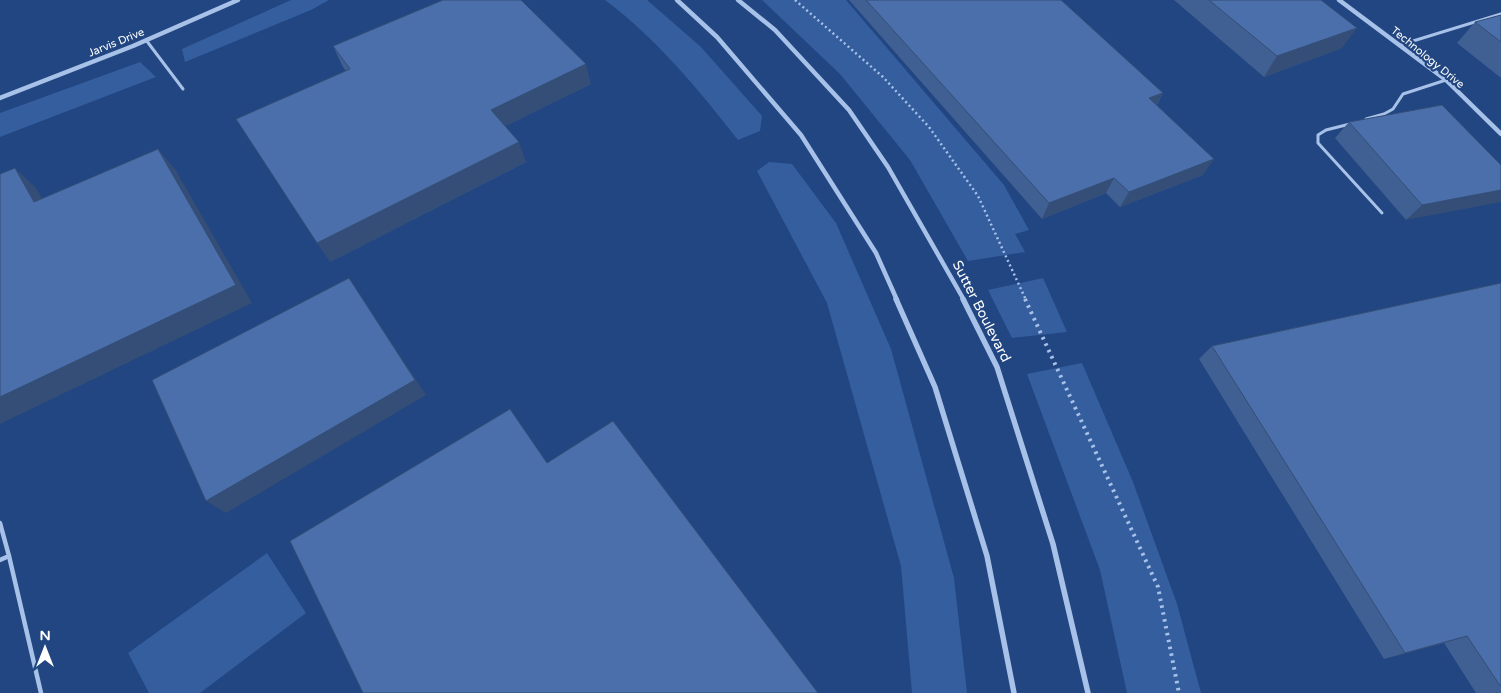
<svg xmlns="http://www.w3.org/2000/svg" width="1501" height="693" font-family="'Varela Round',sans-serif">
  <style>
    .green { fill: #355e9f }
    .lines { fill: none; stroke-linecap: round; stroke-linejoin: round }
    .path-far1 { stroke: #a7c1e8; stroke-width: 2.5; stroke-dasharray: 2 3; stroke-linecap: butt }
    .path { stroke: #a7c1e8; stroke-width: 4; stroke-dasharray: 2.5 4.5; stroke-linecap: butt }
    .lane-far1 { stroke: #a7c1e8; stroke-width: 3 }
    .lane { stroke: #a7c1e8; stroke-width: 4.5 }
    .street-far1 { stroke: #a7c1e8; stroke-width: 4.5 }
    .street { stroke: #a7c1e8; stroke-width: 5.5 }
    .wall { fill: #405f92 }
    .shaded-wall { fill: #344e77 }
    .building { fill: #4a6faa; stroke: #344e77 }
    .labels { text-anchor: middle; stroke-width: 4.5; stroke-linejoin: round; paint-order: stroke }
    .far-street-label { font-size: 11px; fill: #fff; stroke: #214681 }
    .street-label { font-size: 14px; fill: #fff; stroke: #214681 }
  </style>
  <rect width="100%" height="100%" fill="#214681"/>
  <g class="green">
    <polygon points="291,0 329,0 311,10 185,62 182,49"/>
    <path d="M605,0h42l54,47 61,69 -2,15 -22,9c-40,-51 -81,-101 -133,-140z"/>
    <polygon points="762,0 846,0 1004,185 1029,230 1015,234 1025,252 968,261 910,160 840,74"/>
    <polygon points="140,62 156,77 0,137 0,113"/>
    <polygon points="769,162 792,164 836,223 891,349 954,578 967,693 912,693 901,566 827,303 757,171"/>
    <polygon points="1043,278 1067,332 1012,338 988,290"/>
    <polygon points="1082,363 1133,482 1177,604 1201,693 1127,693 1100,570 1027,374"/>
    <polygon points="267,553 306,613 200,693 149,693 128,653"/>
  </g>
  <g class="lines">
    <polyline class="path-far1" points="795,0 883,77 929,127 978,196 1026,300"/>
    <polyline class="path" points="1025,299 1158,587 1179,693"/>
    <g class="lane-far1">
      <polyline points="146,40 183,89"/>
      <polyline points="1400,45 1501,14"/>
      <polyline points="1366,119 1384,114 1393,109 1403,94 1446,80"/>
      <polyline points="1350,124 1326,130 1318,135 1318,143 1382,213"/>
    </g>
    <g class="lane">
      <polyline points="0,523 9,556 0,560"/>
      <polyline points="9,556 41,693"/>
    </g>
    <g class="street-far1">
      <polyline points="677,0 717,37 801,135 876,253 897,300"/>
      <polyline points="738,0 775,30 849,110 888,167 964,300"/>
      <polyline points="1339,0 1446,80 1501,134"/>
      <polyline points="0,98 133,46 238,0"/>
    </g>
    <g class="street">
      <polyline points="896,299 935,387 987,556 1014,693"/>
      <polyline points="963,299 997,367 1053,544 1088,693"/>
    </g>
  </g>
  <g class="wall">
    <polygon points="849,0 1061,0 1163,93 1157,105 1203,175 1120,207 1106,193 1042,219"/>
    <polygon points="1174,0 1321,0 1342,48 1264,77"/>
    <polygon points="1501,15 1501,78 1457,43 1475,22"/>
    <polygon points="333,46 591,84 505,126 526,162 330,262 346,71 343,67"/>
    <polygon points="1349,122 1501,165 1406,220 1335,138"/>
    <polygon points="1501,283 1501,693 1476,693 1444,643 1384,659 1199,359 1212,346"/>
  </g>
  <g class="shaded-wall">
    <polygon points="1357,28 1342,48 1264,77 1277,56"/>
    <polygon points="586,64 591,84 498,130 491,110"/>
    <polygon points="1163,93 1154,109 1149,98"/>
    <polygon points="519,142 526,162 330,262 317,243"/>
    <polygon points="158,149 175,169 252,303 0,424 0,397"/>
    <polygon points="1214,159 1203,175 1120,207 1129,192"/>
    <polygon points="15,168 36,188 55,221 34,202"/>
    <polygon points="1114,178 1106,193 1042,219 1049,203"/>
    <polygon points="1501,190 1501,202 1406,220 1422,205"/>
    <polygon points="349,278 426,395 226,513 206,501"/>
    <polygon points="1467,636 1444,643 1384,659 1405,653"/>
  </g>
  <g class="building">
    <polygon points="443,0 521,0 586,64 491,110 519,142 317,243 236,119 350,69 333,46"/>
    <polygon points="866,0 1061,0 1163,93 1149,98 1214,159 1129,192 1114,178 1049,203"/>
    <polygon points="1209,0 1321,0 1357,28 1277,56"/>
    <polygon points="1501,15 1501,42 1475,22"/>
    <polygon points="1442,105 1501,165 1501,190 1422,205 1349,122"/>
    <polygon points="158,149 236,285 0,397 0,174 15,168 34,202"/>
    <polygon points="349,278 415,380 206,501 152,380"/>
    <polygon points="1501,283 1501,687 1467,636 1405,653 1212,346"/>
    <polygon points="510,409 547,463 613,421 818,693 363,693 290,541"/>
  </g>
  <g class="labels">
    <g class="far-street-label">
      <text transform="translate(116 42) rotate(-22)" y="4">Jarvis Drive</text>
      <text transform="translate(1428 57) rotate(39)" y="4">Technology Drive</text>
    </g>
    <g class="street-label">
      <text transform="translate(982 311) rotate(63)" y="5">Sutter Boulevard</text>
    </g>
  </g>
  <g transform="translate(45 648)" stroke="#214681" stroke-width="4" paint-order="stroke">
  <path d="M0-4L9 19L0 12L-9 19Z" fill="#ffffff"/>
  <text y="-8" font-size="14" font-weight="bold" text-anchor="middle" fill="#ffffff">N</text>
  </g>
</svg>
